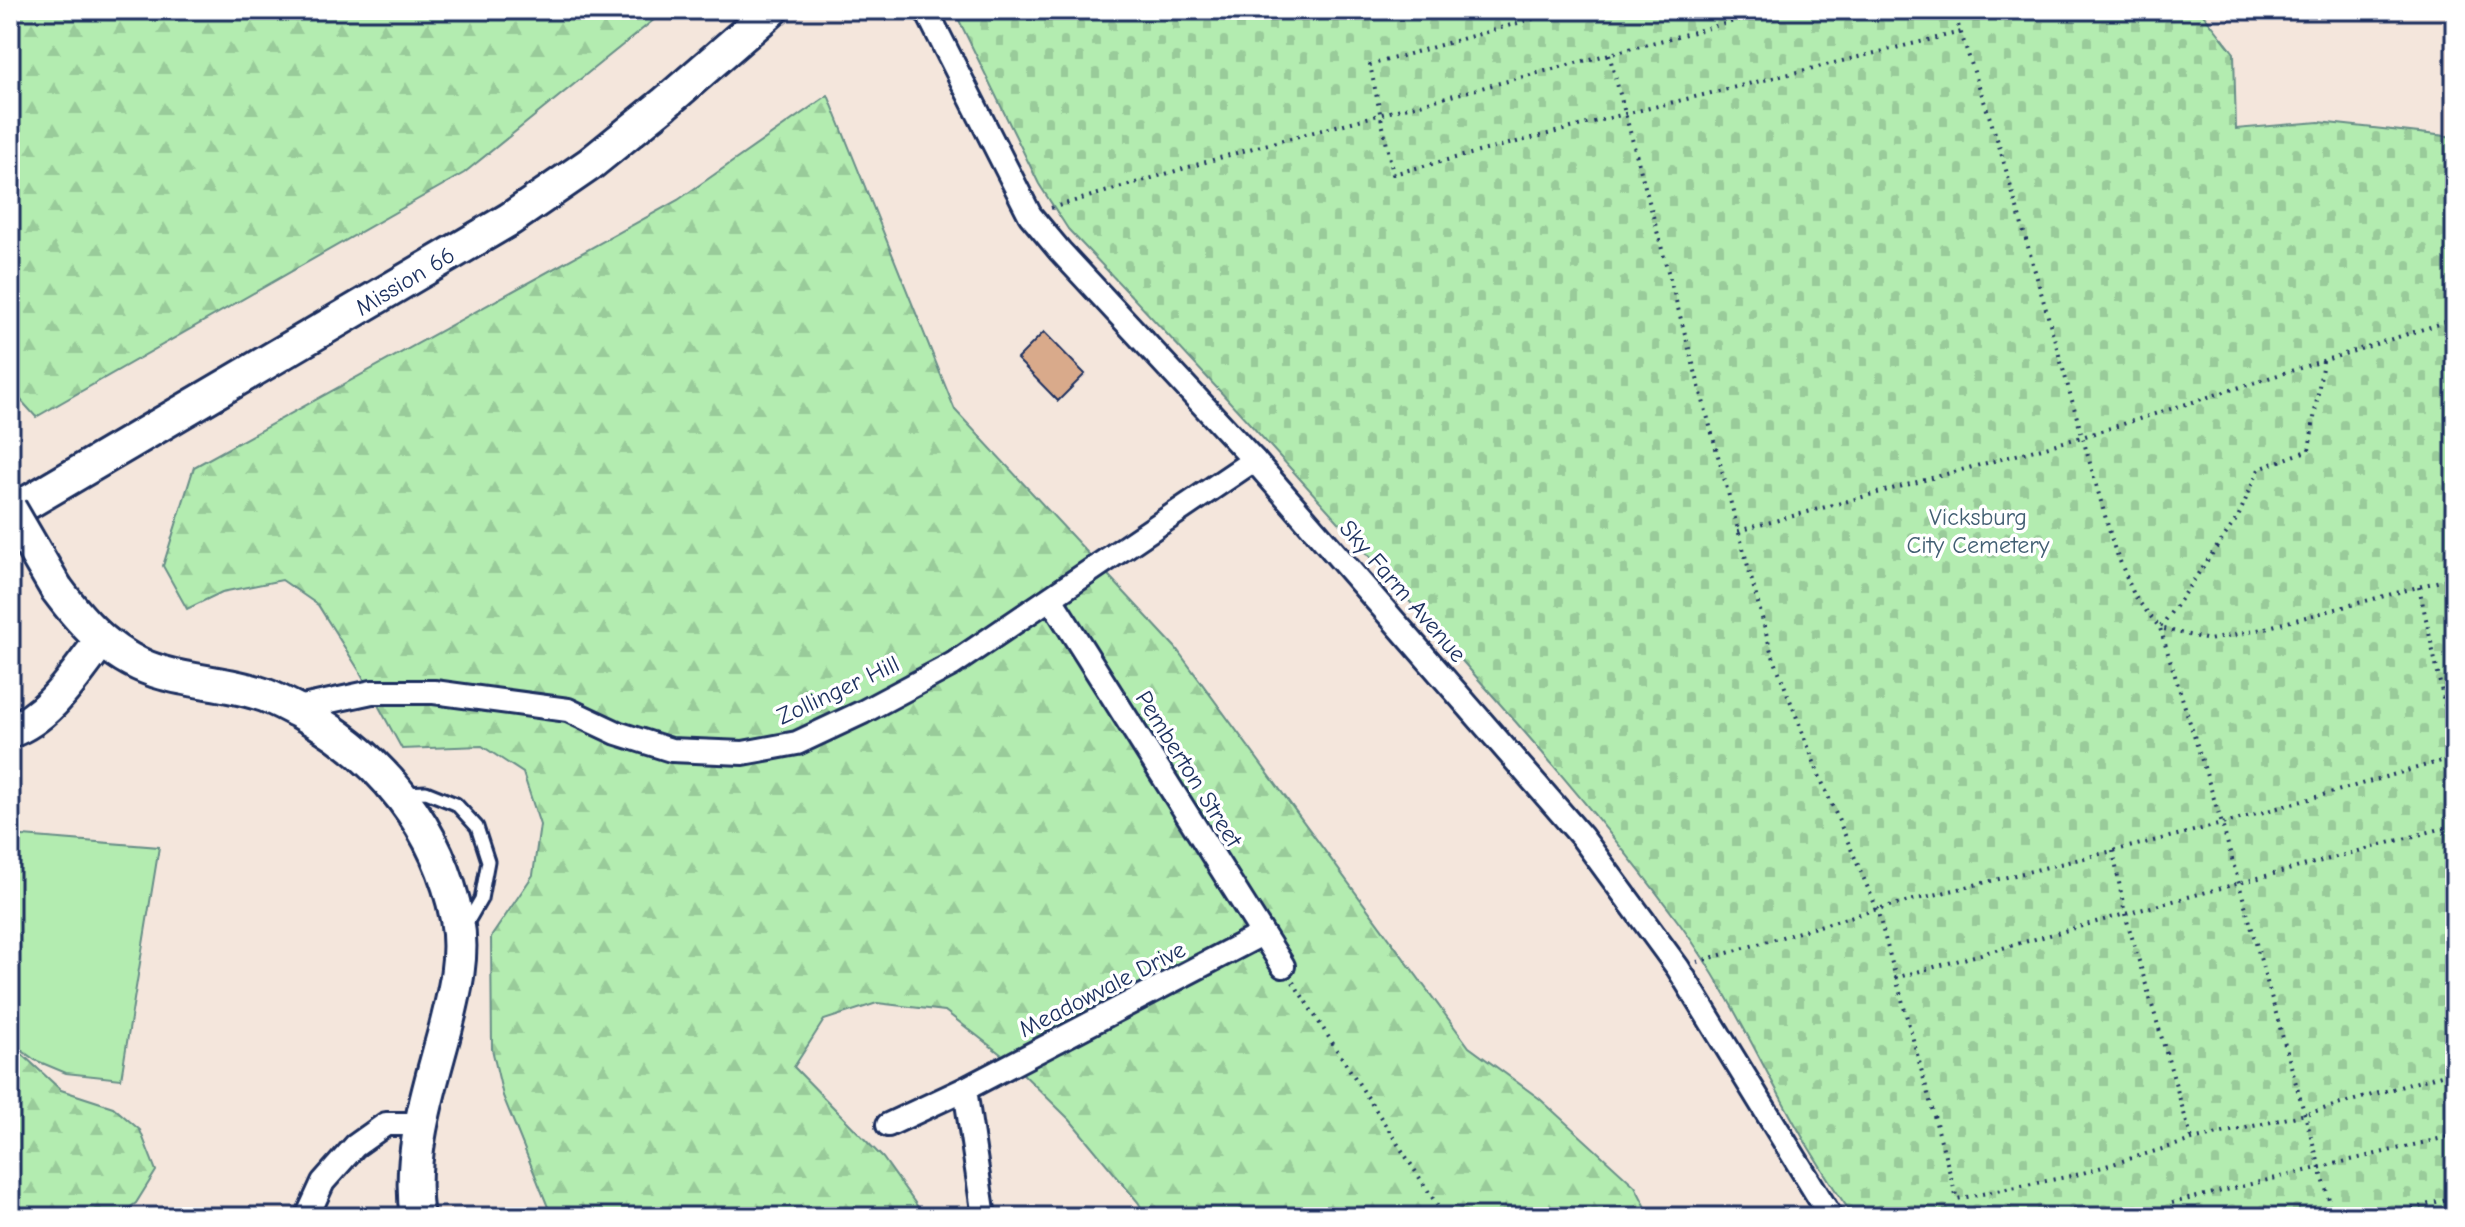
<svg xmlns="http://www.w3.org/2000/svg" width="2465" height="1227" font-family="'Comic Neue',sans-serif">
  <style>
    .forest { fill: url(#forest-firs); stroke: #678e87; stroke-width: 2 }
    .cemetery { fill: url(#cemetery-stones); stroke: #678e87; stroke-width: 2 }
    .pitch { fill: #b3ecb0; stroke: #678e87; stroke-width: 2 }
    .building { fill: #d9aa8b; stroke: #1b2f5e; stroke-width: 2 }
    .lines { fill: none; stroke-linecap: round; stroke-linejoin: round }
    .lane-casing { stroke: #1b2f5e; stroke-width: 17 }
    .street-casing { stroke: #1b2f5e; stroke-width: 28 }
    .secondary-casing { stroke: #1b2f5e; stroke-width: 38 }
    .path { stroke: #1b2f5e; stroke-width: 4; stroke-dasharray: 2 6; stroke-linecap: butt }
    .lane { stroke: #fff; stroke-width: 11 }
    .street { stroke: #fff; stroke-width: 22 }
    .secondary { stroke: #fff; stroke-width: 32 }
    .secondary-bridge-casing { stroke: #1b2f5e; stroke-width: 38; stroke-linecap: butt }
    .secondary-bridge { stroke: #fff; stroke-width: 32 }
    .labels { text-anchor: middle; stroke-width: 7; stroke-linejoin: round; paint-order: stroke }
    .street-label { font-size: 24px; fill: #1b2f5e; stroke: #fff }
    .park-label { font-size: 24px; fill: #415e72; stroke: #fff }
  </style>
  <defs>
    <pattern id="forest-firs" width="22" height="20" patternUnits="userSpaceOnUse" patternTransform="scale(2)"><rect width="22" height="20" fill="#b3ecb0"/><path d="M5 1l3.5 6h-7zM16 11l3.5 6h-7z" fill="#99cb9a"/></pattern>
    <pattern id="cemetery-stones" width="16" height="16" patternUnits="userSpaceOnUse" patternTransform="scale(2)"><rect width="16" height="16" fill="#b3ecb0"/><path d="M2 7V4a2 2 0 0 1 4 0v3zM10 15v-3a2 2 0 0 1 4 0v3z" fill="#99cb9a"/></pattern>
  </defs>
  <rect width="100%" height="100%" fill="#f4e6dc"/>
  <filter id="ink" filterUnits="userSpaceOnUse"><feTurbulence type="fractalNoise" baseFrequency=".0125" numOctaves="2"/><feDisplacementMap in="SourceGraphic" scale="16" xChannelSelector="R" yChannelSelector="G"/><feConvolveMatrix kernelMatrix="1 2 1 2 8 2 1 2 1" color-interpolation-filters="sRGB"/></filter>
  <g filter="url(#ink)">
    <g class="forest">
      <polygon points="10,10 666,10 464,173 36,417 10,388"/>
      <polygon points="828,95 955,410 1175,647 1469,1047 1540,1099 1635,1186 1651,1217 1147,1217 1138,1202 1070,1120 1011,1062 945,1011 877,1003 824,1020 794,1067 883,1158 925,1217 552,1217 503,1096 492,1049 491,937 533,875 540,825 523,773 482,746 402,749 360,672 318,605 282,580 222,592 187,609 163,566 194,467 678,200"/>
      <polygon points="10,1043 61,1090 113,1107 140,1130 156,1171 136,1203 117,1217 10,1217"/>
    </g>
    <path class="cemetery" d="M954,10h1246l34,43 2,76 83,-7 136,15v1080h-600c-18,-21 -31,-45 -46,-69 -43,-72 -77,-152 -127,-221 -76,-104 -163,-202 -248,-298 -120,-136 -241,-269 -366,-400l-29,-45z"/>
    <polygon class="pitch" points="10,835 159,847 121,1079 66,1073 35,1060 10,1042"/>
    <polygon class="building" points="1044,332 1085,374 1058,401 1017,359"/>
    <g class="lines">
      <defs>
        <polyline id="lane" points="405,793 426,792 456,804 477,827 488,861 481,899 470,918 460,922"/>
        <g id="street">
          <polyline points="926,10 1030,215 1060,251 1254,460 1582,837 1678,968 1831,1217"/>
          <polyline points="1051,599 1283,966"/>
          <polyline points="293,709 372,692 434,692 568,710 617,733 671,750 743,753 797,743 863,712 953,664 1254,460"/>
          <polyline points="965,1089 984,1217"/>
          <polyline points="888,1125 965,1089 1262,934"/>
          <polyline points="307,1217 323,1182 355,1146 386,1124 421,1124"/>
        </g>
        <g id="secondary">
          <polyline points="10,513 510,219 590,164 664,104 772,10"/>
          <path d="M56,588c28,38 59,72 107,85 31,9 64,10 95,20 15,4 30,13 44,20 80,44 137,115 155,206 7,36 -2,72 -11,108 -16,61 -39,126 -29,190"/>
          <path d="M10,731c40,-14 66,-58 91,-90"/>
        </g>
      </defs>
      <use href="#lane" class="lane-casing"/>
      <use href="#street" class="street-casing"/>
      <use href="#secondary" class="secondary-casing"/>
      <g class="path">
        <polyline points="1564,10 1370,65 1393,174 1625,114 1961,32"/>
        <polyline points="1953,10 1998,142 2114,547 2135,597 2160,628 2222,824 2334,1217"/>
        <polyline points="1609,54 1771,651 1819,775 1877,909 1957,1199 2076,1175 2192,1140 2306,1114 2455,1071"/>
        <polyline points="1051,208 1253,148 1777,10"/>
        <polyline points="2323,361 2309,450 2259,469 2238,517 2160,628 2209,640 2254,631 2455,577"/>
        <polyline points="1738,531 2082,437 2455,319"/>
        <polyline points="2419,587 2455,752"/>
        <polyline points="2113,851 2125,914 2192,1140"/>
        <polyline points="1697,962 1877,909 2222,824 2455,757"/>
        <polyline points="1895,978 2125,914 2455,825"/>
        <polyline points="1293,982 1445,1217"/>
        <polyline points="2172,1203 2455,1135"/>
        <polyline points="2381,1217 2455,1197"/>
      </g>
      <use href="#lane" class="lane"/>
      <use href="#street" class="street"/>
      <use href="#secondary" class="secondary"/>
      <defs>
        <polyline id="secondary-bridge" points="10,509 56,588"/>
      </defs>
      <use href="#secondary-bridge" class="secondary-bridge-casing"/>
      <use href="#secondary-bridge" class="secondary-bridge"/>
    </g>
  </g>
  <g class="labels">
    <g class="street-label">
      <text transform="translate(405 281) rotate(-31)" y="8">Mission 66</text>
      <text transform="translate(1403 591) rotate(49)" y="8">Sky Farm Avenue</text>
      <text transform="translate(838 690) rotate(-25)" y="8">Zollinger Hill</text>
      <text transform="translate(1189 769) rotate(58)" y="8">Pemberton Street</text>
      <text transform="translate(1102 989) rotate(-27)" y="8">Meadowvale Drive</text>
    </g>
    <g class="park-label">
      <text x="1978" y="525">Vicksburg<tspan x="1978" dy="28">City Cemetery</tspan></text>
    </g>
  </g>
  <rect width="2465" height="1227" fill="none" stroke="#fff" stroke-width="40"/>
  <rect x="20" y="20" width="2425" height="1187" fill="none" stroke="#1b2f5e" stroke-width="3" filter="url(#ink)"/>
</svg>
